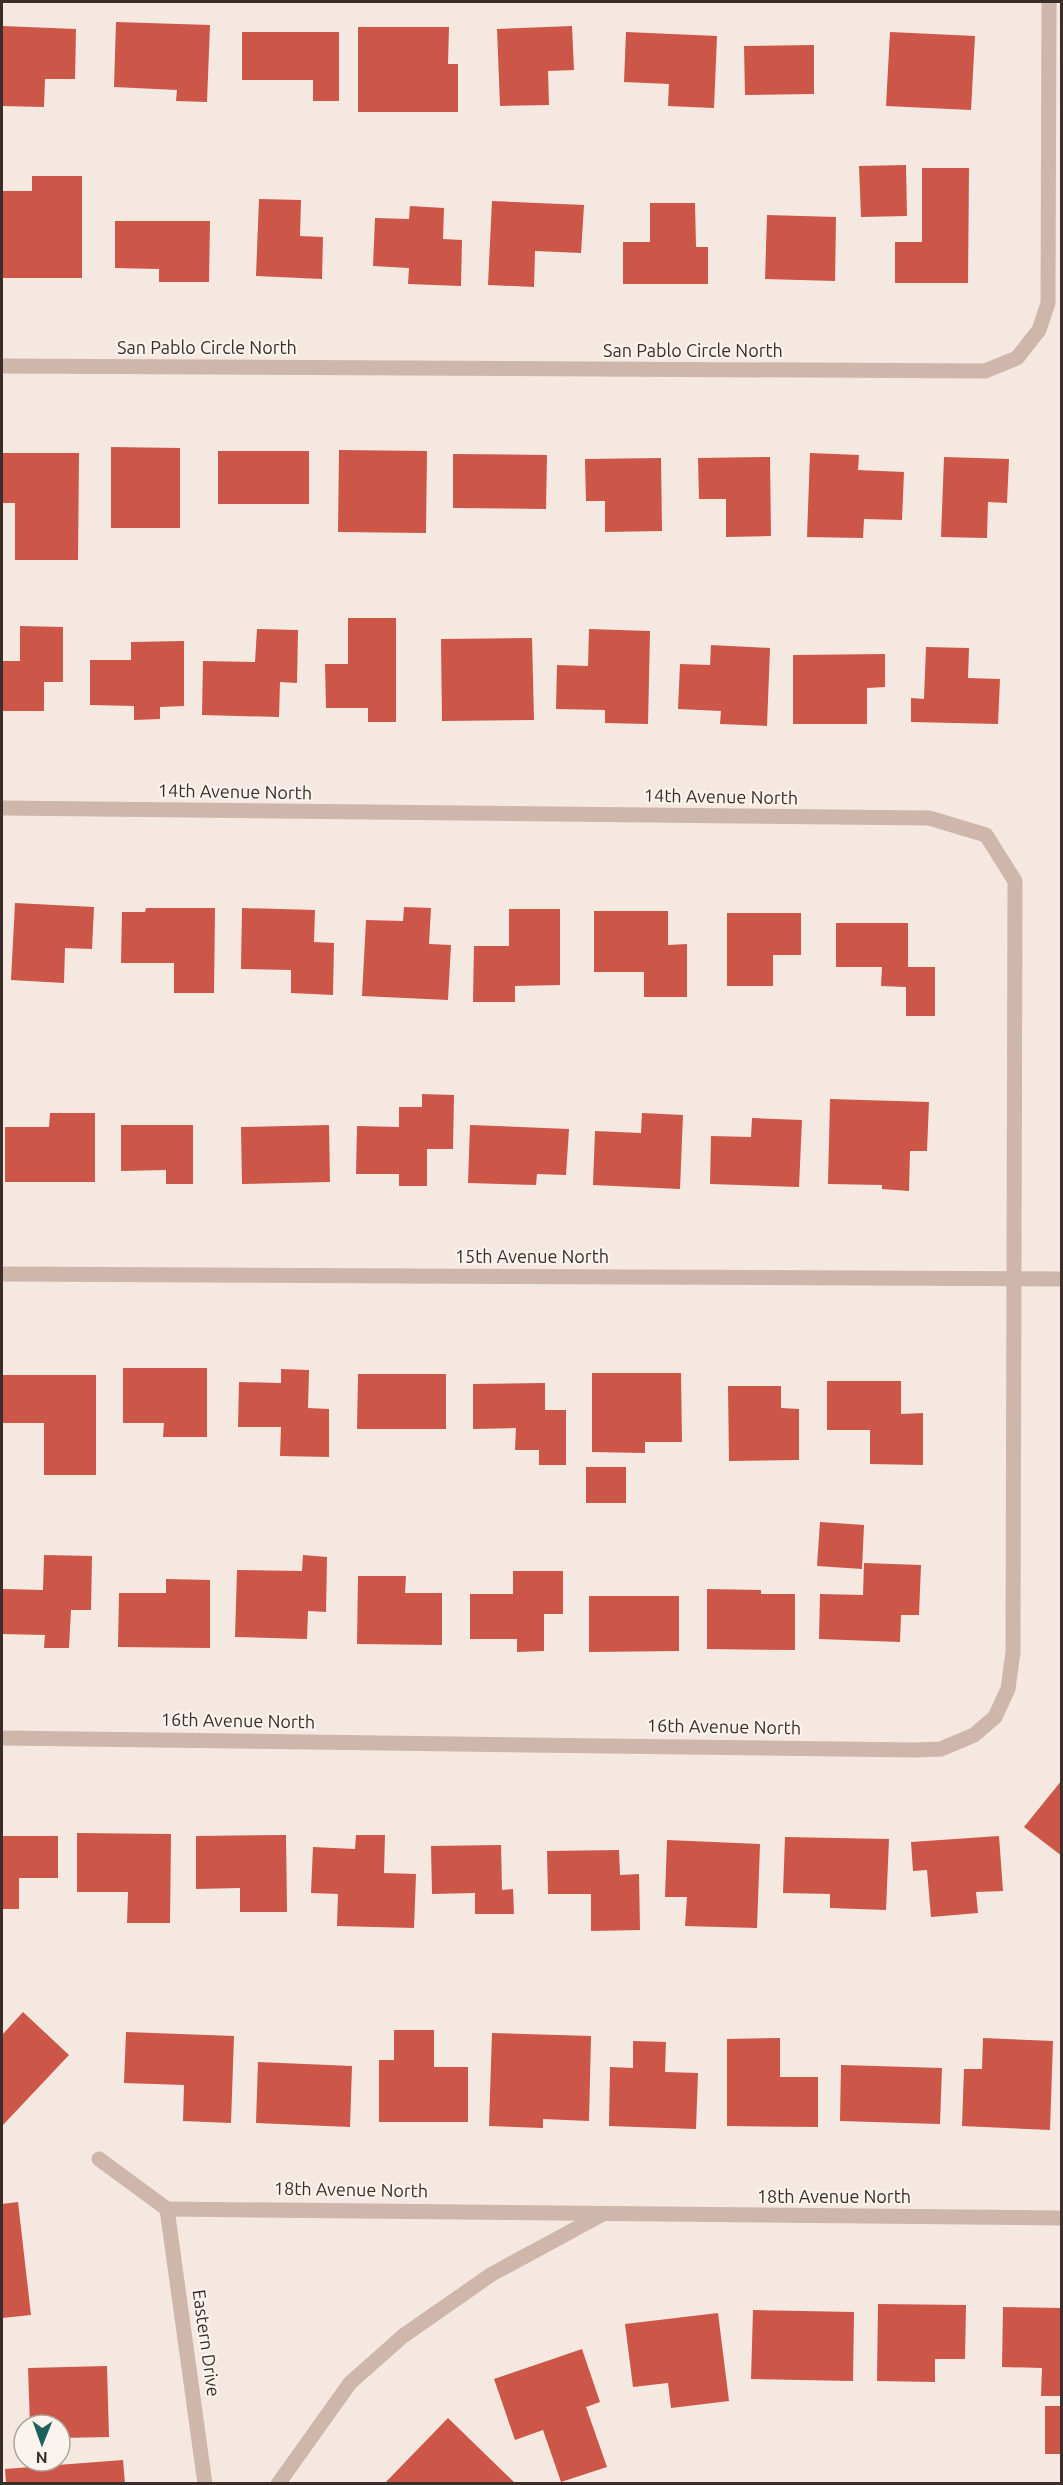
<svg xmlns="http://www.w3.org/2000/svg" width="1063" height="2485" font-family="Ubuntu,sans-serif">
  <style>
    .building { fill: #cc5647 }
    .lines { fill: none; stroke-linecap: round; stroke-linejoin: round }
    .street { stroke: #ceb6ab; stroke-width: 15 }
    .labels { text-anchor: middle; stroke-width: 4.5; stroke-linejoin: round; paint-order: stroke }
    .street-label { font-size: 18px; fill: #3b2e2a; stroke: #fbf3ed }
  </style>
  <rect width="100%" height="100%" fill="#f5e8e0"/>
  <g class="building">
    <polygon points="116,22 210,25 207,102 176,101 177,90 114,87"/>
    <polygon points="2,26 76,29 75,79 45,79 44,107 2,106"/>
    <polygon points="572,26 574,70 548,71 549,105 500,106 497,29"/>
    <polygon points="358,27 449,27 448,64 458,64 458,112 358,112"/>
    <polygon points="242,32 339,32 339,101 313,101 313,80 242,80"/>
    <polygon points="626,32 717,36 714,108 668,106 669,84 624,82"/>
    <polygon points="890,32 975,36 971,110 886,106"/>
    <polygon points="814,45 814,94 745,95 744,46"/>
    <polygon points="906,165 907,216 861,217 859,166"/>
    <polygon points="922,168 969,168 968,283 895,283 895,242 922,242"/>
    <polygon points="32,176 82,176 82,278 2,278 2,191 32,191"/>
    <polygon points="259,199 301,200 300,236 323,237 322,279 256,276"/>
    <polygon points="492,201 584,205 581,253 535,251 534,287 488,285"/>
    <polygon points="650,203 695,203 696,247 708,247 708,284 623,284 623,242 650,242"/>
    <polygon points="410,206 444,208 443,239 462,240 461,286 408,284 409,268 373,266 375,218 409,219"/>
    <polygon points="767,215 836,217 835,281 765,279"/>
    <polygon points="115,221 210,221 209,282 159,282 159,269 115,268"/>
    <polygon points="111,447 180,448 180,528 111,528"/>
    <polygon points="339,450 427,451 426,533 338,532"/>
    <rect x="218" y="451" width="91" height="53"/>
    <polygon points="2,453 79,453 78,560 15,560 15,503 2,503"/>
    <polygon points="810,453 859,455 858,470 904,472 902,520 864,519 863,538 807,537"/>
    <polygon points="453,454 547,455 546,509 453,508"/>
    <polygon points="770,457 771,536 726,537 726,499 699,499 698,458"/>
    <polygon points="944,457 1009,459 1007,503 988,502 987,538 941,537"/>
    <polygon points="661,458 662,531 605,532 605,501 586,501 585,459"/>
    <polygon points="348,618 396,618 396,722 368,722 368,708 326,708 325,664 348,664"/>
    <polygon points="20,626 63,627 63,682 44,682 44,711 2,711 2,661 20,661"/>
    <polygon points="257,629 298,630 297,683 280,682 279,717 202,715 203,661 255,662"/>
    <polygon points="589,629 650,631 648,724 605,723 605,710 556,709 557,665 588,666"/>
    <polygon points="532,638 534,720 442,721 441,639"/>
    <polygon points="184,641 184,706 160,707 160,719 134,720 134,706 90,705 90,660 131,660 131,642"/>
    <polygon points="711,645 770,648 767,726 720,724 721,711 678,709 680,664 710,665"/>
    <polygon points="926,647 969,648 968,678 1000,679 998,724 911,722 911,698 924,699"/>
    <polygon points="885,654 885,687 867,688 867,724 793,724 793,655"/>
    <polygon points="15,903 94,907 92,949 65,948 64,983 11,980"/>
    <polygon points="404,907 431,908 429,944 451,945 448,1000 362,996 366,920 403,921"/>
    <polygon points="146,908 215,908 214,993 174,993 174,963 121,963 122,912 145,912"/>
    <polygon points="242,908 315,910 314,942 334,943 333,995 291,993 291,970 241,969"/>
    <polygon points="509,909 560,909 560,985 515,986 515,1002 473,1002 474,946 509,946"/>
    <polygon points="594,911 668,911 668,945 687,944 687,997 644,997 644,972 594,972"/>
    <polygon points="727,913 801,913 801,955 773,955 773,986 727,986"/>
    <polygon points="836,923 908,923 908,967 935,967 935,1016 906,1016 906,987 881,986 882,967 836,967"/>
    <polygon points="422,1094 454,1095 453,1149 427,1149 427,1186 399,1186 399,1174 356,1174 357,1126 399,1127 399,1107 422,1107"/>
    <polygon points="830,1099 929,1102 927,1151 910,1151 909,1191 882,1189 882,1185 828,1184"/>
    <polygon points="50,1113 95,1113 95,1182 5,1182 5,1127 49,1127"/>
    <polygon points="642,1113 683,1115 680,1189 593,1185 595,1131 641,1133"/>
    <polygon points="752,1118 802,1120 799,1187 710,1184 711,1136 751,1137"/>
    <polygon points="121,1125 193,1125 193,1184 166,1184 166,1170 121,1171"/>
    <polygon points="329,1125 330,1182 242,1184 241,1127"/>
    <polygon points="470,1125 569,1129 566,1175 537,1174 536,1185 468,1183"/>
    <polygon points="123,1368 207,1368 207,1437 163,1437 164,1423 123,1423"/>
    <polygon points="281,1369 309,1370 308,1408 329,1409 329,1457 280,1456 281,1427 238,1427 239,1382 281,1383"/>
    <polygon points="592,1373 681,1373 682,1442 645,1442 645,1453 592,1452"/>
    <polygon points="358,1374 446,1374 446,1429 357,1429"/>
    <polygon points="3,1375 96,1375 96,1475 44,1475 44,1423 3,1423"/>
    <polygon points="827,1381 901,1381 901,1414 923,1413 923,1465 870,1464 870,1430 827,1430"/>
    <polygon points="545,1383 545,1410 566,1410 566,1465 539,1465 539,1450 515,1450 516,1428 473,1429 473,1384"/>
    <polygon points="728,1386 781,1386 781,1408 799,1409 799,1460 729,1461"/>
    <rect x="586" y="1467" width="40" height="36"/>
    <polygon points="820,1522 864,1525 862,1569 817,1566"/>
    <polygon points="44,1555 92,1556 91,1610 71,1610 69,1648 44,1648 45,1635 2,1634 3,1589 43,1590"/>
    <polygon points="303,1555 327,1557 326,1612 308,1611 307,1639 235,1637 237,1570 302,1571"/>
    <polygon points="864,1563 921,1565 919,1615 901,1615 900,1642 819,1639 820,1594 863,1595"/>
    <polygon points="513,1571 563,1571 563,1614 544,1614 544,1651 517,1652 517,1639 470,1639 470,1594 513,1594"/>
    <polygon points="358,1576 406,1576 405,1593 442,1593 442,1645 357,1644"/>
    <polygon points="166,1579 210,1580 210,1648 118,1647 119,1593 166,1593"/>
    <polygon points="707,1589 761,1590 761,1594 795,1594 795,1650 707,1649"/>
    <polygon points="589,1596 679,1596 679,1651 589,1652"/>
    <polygon points="1062,1780 1062,1856 1024,1827"/>
    <polygon points="77,1833 171,1834 170,1923 127,1923 128,1892 77,1892"/>
    <polygon points="286,1835 287,1912 240,1912 240,1888 196,1889 196,1836"/>
    <polygon points="356,1835 385,1835 384,1873 416,1874 414,1928 337,1926 338,1894 311,1893 313,1847 355,1849"/>
    <polygon points="2,1836 58,1836 58,1878 19,1878 19,1909 2,1909"/>
    <polygon points="999,1836 1003,1891 976,1892 978,1913 931,1917 927,1870 913,1871 911,1842"/>
    <polygon points="785,1837 889,1839 886,1910 830,1908 830,1894 783,1893"/>
    <polygon points="667,1840 760,1844 757,1928 685,1926 687,1897 665,1897"/>
    <polygon points="501,1845 502,1890 513,1889 514,1914 475,1914 475,1893 432,1894 431,1846"/>
    <polygon points="619,1850 620,1875 639,1874 640,1930 591,1931 591,1894 548,1894 547,1851"/>
    <polygon points="23,2012 69,2055 2,2126 2,2035"/>
    <polygon points="394,2030 434,2030 434,2067 468,2067 468,2122 379,2122 379,2060 394,2060"/>
    <polygon points="126,2032 234,2036 231,2123 183,2121 184,2085 124,2083"/>
    <polygon points="492,2033 591,2036 589,2121 543,2119 543,2128 489,2126"/>
    <polygon points="780,2038 780,2077 818,2077 818,2127 727,2126 727,2039"/>
    <polygon points="983,2038 1053,2041 1050,2130 962,2126 964,2069 982,2069"/>
    <polygon points="633,2041 666,2042 665,2072 698,2073 696,2129 609,2126 610,2067 633,2068"/>
    <polygon points="258,2062 352,2066 350,2127 256,2123"/>
    <polygon points="841,2065 942,2068 940,2124 840,2121"/>
    <polygon points="18,2202 31,2315 2,2318 2,2204"/>
    <polygon points="878,2304 966,2305 965,2359 935,2359 935,2382 877,2381"/>
    <polygon points="1003,2307 1062,2308 1062,2396 1041,2396 1042,2368 1002,2367"/>
    <polygon points="753,2310 854,2312 853,2381 751,2379"/>
    <polygon points="718,2313 729,2401 671,2408 668,2383 633,2387 625,2324"/>
    <polygon points="582,2349 600,2402 586,2407 607,2467 561,2482 543,2430 515,2440 494,2379"/>
    <polygon points="107,2366 109,2437 60,2438 60,2425 30,2425 28,2368"/>
    <rect x="1045" y="2406" width="17" height="48"/>
    <polygon points="448,2418 516,2484 384,2484"/>
    <polygon points="123,2460 125,2484 6,2484 5,2469"/>
  </g>
  <g class="lines">
    <g class="street">
      <polyline points="2,366 985,371 1017,358 1039,330 1048,303 1049,2"/>
      <polyline points="2,808 929,818 986,835 1015,881 1013,1652 1008,1689 995,1717 974,1735 941,1749 916,1750 2,1738"/>
      <polyline points="2,1274 1062,1279"/>
      <polyline points="99,2159 167,2209"/>
      <polyline points="167,2209 1062,2218"/>
      <polyline points="167,2209 205,2484"/>
      <polyline points="278,2484 350,2383 403,2336 492,2274 603,2214"/>
    </g>
  </g>
  <g class="labels">
    <g class="street-label">
      <text x="207" y="354">San Pablo Circle North</text>
      <text x="693" y="357">San Pablo Circle North</text>
      <text transform="translate(235 792) rotate(1)" y="6">14th Avenue North</text>
      <text transform="translate(721 797) rotate(1)" y="6">14th Avenue North</text>
      <text x="532" y="1263">15th Avenue North</text>
      <text transform="translate(238 1721) rotate(1)" y="6">16th Avenue North</text>
      <text transform="translate(724 1727) rotate(1)" y="6">16th Avenue North</text>
      <text transform="translate(351 2190) rotate(1)" y="6">18th Avenue North</text>
      <text x="834" y="2203">18th Avenue North</text>
      <text transform="translate(206 2343) rotate(82)" y="6">Eastern Drive</text>
    </g>
  </g>
  <rect width="1063" height="2485" fill="none" stroke="#3b2e2a" stroke-width="6"/>
  <g transform="translate(42 2443) rotate(181)"><circle r="28" fill="#fbf3ed" stroke="#aea49f" stroke-width="1.5"/>
  <path d="M0-4.5L10 22L0 15L-10 22Z" fill="#1d605c"/>
  <text y="-9" font-size="16" font-weight="bold" text-anchor="middle" fill="#3b2e2a">N</text>
  </g>
</svg>
